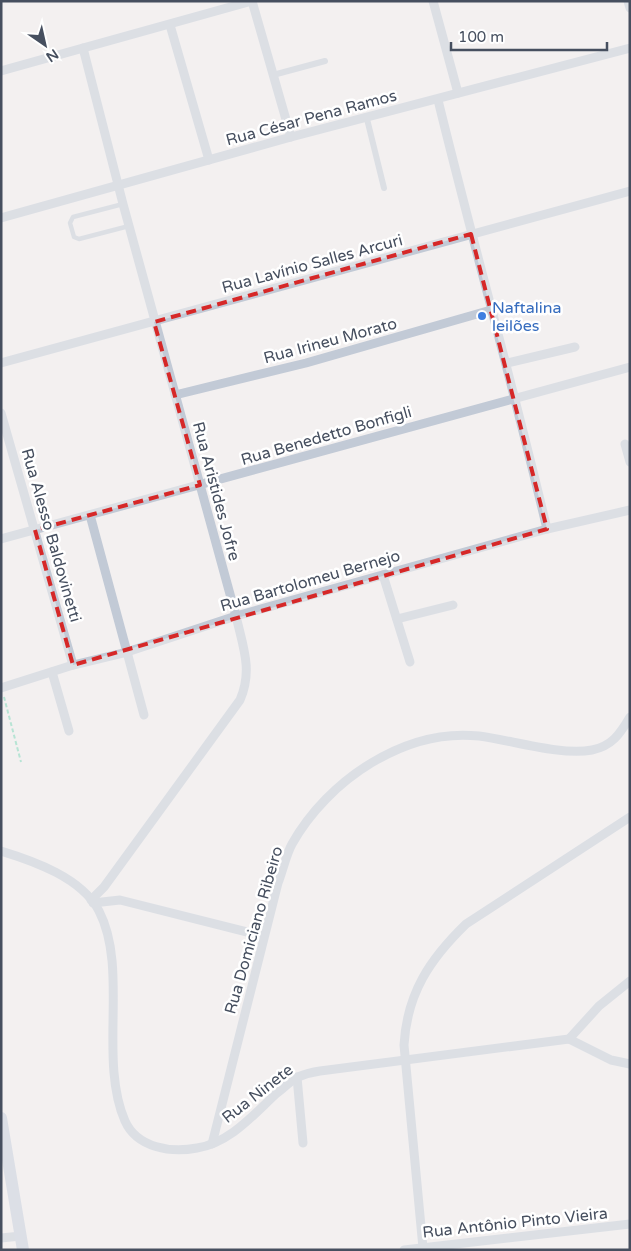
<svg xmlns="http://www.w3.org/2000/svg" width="631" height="1251" font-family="'Varela Round',sans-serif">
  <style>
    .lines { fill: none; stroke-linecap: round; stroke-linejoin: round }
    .path { stroke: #70d4b2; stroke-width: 2; stroke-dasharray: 4 2.5; stroke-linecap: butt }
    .service { stroke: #c2cad6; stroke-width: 4.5 }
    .pedestrian { stroke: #c2cad6; stroke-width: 6 }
    .minor { stroke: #c2cad6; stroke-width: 9 }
    .secondary { stroke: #c1c9da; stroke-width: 12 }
    .marked { fill: none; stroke: #d62828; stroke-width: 4; stroke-dasharray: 10 6; stroke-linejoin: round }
    .shop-dot { fill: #3f7fe0; stroke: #fff; stroke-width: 2 }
    .labels { text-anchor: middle; stroke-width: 5; stroke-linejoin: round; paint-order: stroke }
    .street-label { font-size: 16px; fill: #464f5f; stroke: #fff }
    .shop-label { font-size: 16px; fill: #366cbe; stroke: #fff; text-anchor: start }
  </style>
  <rect width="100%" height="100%" fill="#f3f0f0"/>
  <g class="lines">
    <polyline class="path" points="4,697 21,762"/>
    <polyline class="service" points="123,204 73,217 70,223 74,237 79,239 129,226"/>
    <g class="pedestrian">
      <polyline points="273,75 325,61"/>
      <polyline points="367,119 384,188"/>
    </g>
    <g class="minor">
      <polyline points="252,1 291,137"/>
      <polyline points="433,1 458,93"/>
      <polyline points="628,1 630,8"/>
      <polyline points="170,25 209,160"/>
      <path d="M83,48l40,156 113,412c7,31 17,54 4,84l-136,187 -13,13"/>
      <polyline points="1,71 252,1"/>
      <path d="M438,100c35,143 75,285 109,429"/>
      <polyline points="1,218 291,137 630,48"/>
      <polyline points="1,363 630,191"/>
      <polyline points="507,363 575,347"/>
      <polyline points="175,395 306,363 491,310"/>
      <polyline points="1,413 73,665"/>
      <polyline points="625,444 630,462"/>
      <polyline points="90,515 144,715"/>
      <polyline points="1,539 630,367"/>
      <polyline points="383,575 410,662"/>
      <polyline points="397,619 453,605"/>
      <polyline points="52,672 69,731"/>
      <polyline points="1,688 73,665 127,652 236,616 547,529 630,510"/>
      <path d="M1,851c33,10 81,27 98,60 30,58 -1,148 26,210 12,27 46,32 72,27 33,-5 57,-34 80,-55 7,-5 14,-13 21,-16 7,-3 15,-5 22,-6l249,-32"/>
      <polyline points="93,903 120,900 263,936"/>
      <polyline points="569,1039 599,1006 630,981"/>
      <polyline points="569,1039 611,1060 630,1064"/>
      <polyline points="297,1077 303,1143"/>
      <path d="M212,1144l66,-261c5,-13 8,-28 14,-39 36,-64 113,-116 187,-108 32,4 82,20 113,14 20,-4 28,-16 38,-33"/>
      <polyline points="1,1238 21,1236"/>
      <path d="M423,1248l-19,-203c3,-52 26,-86 62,-121l164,-107"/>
      <polyline points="404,1250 630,1224"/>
    </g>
    <polyline class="secondary" points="1,1118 23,1250"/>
  </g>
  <path d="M0 0H631V1251H0ZM471,234l76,295 -474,136 -38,-135 165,-45 -46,-163z" fill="#f3f0f0" fill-opacity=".55" fill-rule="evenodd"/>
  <path class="marked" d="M471,234l76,295 -474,136 -38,-135 165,-45 -46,-163z"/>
  <circle class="shop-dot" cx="482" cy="316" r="5"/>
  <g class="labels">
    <g class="street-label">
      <text transform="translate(311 117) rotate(-15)" y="6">Rua César Pena Ramos</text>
      <text transform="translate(312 263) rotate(-15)" y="6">Rua Lavínio Salles Arcuri</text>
      <text transform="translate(330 340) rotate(-15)" y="6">Rua Irineu Morato</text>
      <text transform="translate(326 435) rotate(-16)" y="6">Rua Benedetto Bonfigli</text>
      <text transform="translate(217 491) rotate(75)" y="6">Rua Aristides Jofre</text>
      <text transform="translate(52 535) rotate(74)" y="6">Rua Alesso Baldovinetti</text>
      <text transform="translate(310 580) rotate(-16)" y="6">Rua Bartolomeu Bernejo</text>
      <text transform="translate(253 930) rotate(-74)" y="6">Rua Domiciano Ribeiro</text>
      <text transform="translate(257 1093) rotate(-38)" y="6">Rua Ninete</text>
      <text transform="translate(515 1222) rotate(-6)" y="6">Rua Antônio Pinto Vieira</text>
    </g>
    <g class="shop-label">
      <text x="492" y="313">Naftalina<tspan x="492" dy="18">leilões</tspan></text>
    </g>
  </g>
  <rect width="631" height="1251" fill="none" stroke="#464f5f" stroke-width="5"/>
  <g transform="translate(45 45) rotate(146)" stroke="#ffffff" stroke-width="4" paint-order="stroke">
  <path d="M0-4L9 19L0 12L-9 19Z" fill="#464f5f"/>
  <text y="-8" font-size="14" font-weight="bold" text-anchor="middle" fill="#464f5f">N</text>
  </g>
  <path d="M451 42v8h156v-8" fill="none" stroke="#464f5f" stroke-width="2.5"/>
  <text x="458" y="42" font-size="15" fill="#464f5f" stroke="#ffffff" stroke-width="4" paint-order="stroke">100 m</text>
</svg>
